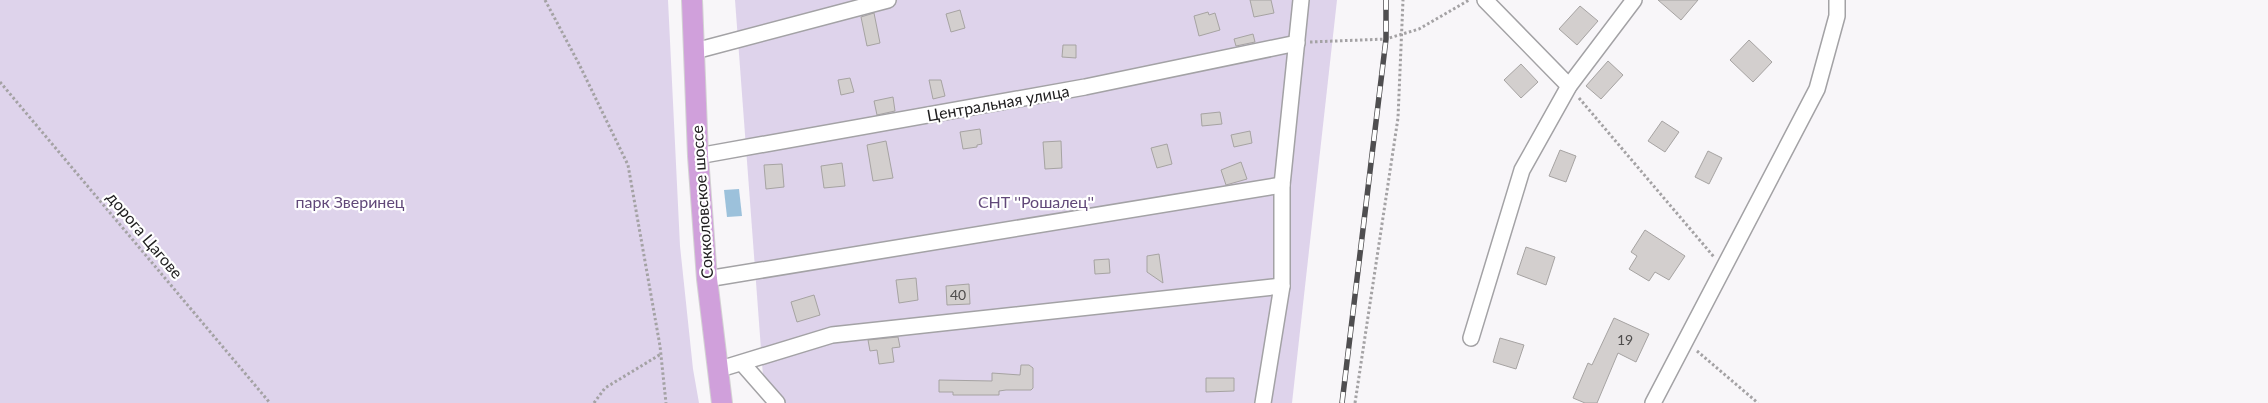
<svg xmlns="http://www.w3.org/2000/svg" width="2268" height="403" font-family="Lato,sans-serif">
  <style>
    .green { fill: #ded3eb }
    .water { fill: #9cc1db }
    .building { fill: #d3cfce; stroke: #a6a3a2 }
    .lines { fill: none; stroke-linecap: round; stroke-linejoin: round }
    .minor-casing { stroke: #a3a2a5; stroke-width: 18 }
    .major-casing { stroke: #d3d2d3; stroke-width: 22 }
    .path { stroke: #a4a2a4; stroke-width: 3; stroke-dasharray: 2.5 2.5; stroke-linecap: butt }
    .minor { stroke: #fff; stroke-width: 15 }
    .major { stroke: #d0a0db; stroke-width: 20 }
    .rail-casing { stroke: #4f4e50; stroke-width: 5.5 }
    .rail { stroke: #fff; stroke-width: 4; stroke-dasharray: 11; stroke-linecap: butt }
    .labels { text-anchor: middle; stroke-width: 4.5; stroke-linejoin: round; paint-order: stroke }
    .number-label { font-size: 14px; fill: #4e4c4c }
    .street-label { font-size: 16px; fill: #212021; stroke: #fff }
    .park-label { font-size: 16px; fill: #614879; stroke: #fff }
  </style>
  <rect width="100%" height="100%" fill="#f8f6f9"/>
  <g class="green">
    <polygon points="0,0 668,0 680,246 693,369 699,403 0,403"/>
    <polygon points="735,0 1337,0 1292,403 765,403"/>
  </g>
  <polygon class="water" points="739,189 742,216 727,217 724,190"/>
  <g class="building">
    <polygon points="1250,0 1271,0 1274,13 1254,17"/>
    <polygon points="1658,0 1698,0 1681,20"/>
    <polygon points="1580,6 1598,21 1577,45 1559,29"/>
    <polygon points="960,10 965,28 951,32 946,14"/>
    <polygon points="1208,12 1209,15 1215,13 1220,30 1199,36 1194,16"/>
    <polygon points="874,13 880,43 867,46 861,17"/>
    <polygon points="1253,34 1255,42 1236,46 1234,39"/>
    <polygon points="1749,40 1772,62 1753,82 1730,60"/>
    <polygon points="1063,45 1076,45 1076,58 1062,57"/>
    <polygon points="1608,61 1623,75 1601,99 1586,86"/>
    <polygon points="1521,64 1538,82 1521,98 1504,80"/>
    <polygon points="850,78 854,92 841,95 838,80"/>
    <polygon points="929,80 941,80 945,96 933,99"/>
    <polygon points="893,97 895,111 877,115 874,101"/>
    <polygon points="1220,112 1222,124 1202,126 1201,114"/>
    <polygon points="1662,121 1679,132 1665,152 1648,141"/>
    <polygon points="980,129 982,144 977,145 977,147 963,149 960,132"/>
    <polygon points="1250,131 1252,143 1234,147 1231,135"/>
    <polygon points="886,141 893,178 873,181 867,145"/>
    <polygon points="1061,141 1062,168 1045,169 1043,142"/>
    <polygon points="1167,144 1172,164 1157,168 1151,148"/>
    <polygon points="1560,150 1576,156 1566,182 1549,176"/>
    <polygon points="1708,151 1722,158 1709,184 1695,177"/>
    <polygon points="1241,162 1247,179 1226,185 1221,170"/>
    <polygon points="842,163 845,186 824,188 821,166"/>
    <polygon points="782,164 784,187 766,189 764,165"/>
    <polygon points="1645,230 1685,256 1669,280 1655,272 1649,281 1629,269 1637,256 1631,252"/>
    <polygon points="1526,247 1555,257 1546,285 1517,274"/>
    <polygon points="1159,254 1163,283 1147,272 1147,256"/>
    <polygon points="1109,259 1110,273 1095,274 1094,260"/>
    <polygon points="916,278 918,300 899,303 896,280"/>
    <polygon points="969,284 970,304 947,305 946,286"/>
    <polygon points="814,295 820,315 797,322 791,302"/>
    <polygon points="1614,318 1649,334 1636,362 1618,353 1597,403 1585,403 1573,398 1588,363 1592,365"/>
    <polygon points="898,337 900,347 892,348 894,362 879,364 877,350 870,351 868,340"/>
    <polygon points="1500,338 1524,345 1516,369 1493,362"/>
    <polygon points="1021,365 1029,365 1033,368 1033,388 1031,390 1006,390 999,391 999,395 953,395 953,392 939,392 939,380 992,381 992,373 1020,375"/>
    <polygon points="1206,378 1234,378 1234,391 1206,392"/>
  </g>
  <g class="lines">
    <defs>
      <g id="minor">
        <polyline points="1485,0 1569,86"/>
        <polyline points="695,51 888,0"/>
        <polyline points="698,156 1085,87 1297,43"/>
        <polyline points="707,279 1282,185"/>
        <polyline points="1471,338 1522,170 1569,86 1634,0"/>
        <polyline points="742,363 777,403"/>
        <polyline points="717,370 832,335 1282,286"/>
        <polyline points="1263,403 1282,286 1282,185 1301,0"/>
        <polyline points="1653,403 1817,89 1837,16 1837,0"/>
      </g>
      <polyline id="major" points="692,0 698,156 707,279 722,403"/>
    </defs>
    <use href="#minor" class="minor-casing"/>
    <use href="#major" class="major-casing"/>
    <g class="path">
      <polyline points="545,0 579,64 628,165 660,346 666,403"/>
      <polyline points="1310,42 1386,39 1419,29 1469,0"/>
      <polyline points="0,82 270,403"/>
      <polyline points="1579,98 1714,257"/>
      <polyline points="1697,351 1758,403"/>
      <polyline points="594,403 605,388 661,354"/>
      <polyline points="1355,403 1398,118 1403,0"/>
    </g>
    <use href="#minor" class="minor"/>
    <use href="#major" class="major"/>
    <defs>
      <polyline id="rail" points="1342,403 1386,39 1386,0"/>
    </defs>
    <use href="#rail" class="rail-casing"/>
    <use href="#rail" class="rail"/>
  </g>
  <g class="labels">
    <g class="number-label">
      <text x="958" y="300">40</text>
      <text x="1625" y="345">19</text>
    </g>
    <g class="street-label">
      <text transform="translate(998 103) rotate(-10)" y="6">Центральная улица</text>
      <text transform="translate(702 202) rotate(-94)" y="6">Сокколовское шоссе</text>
      <text transform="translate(145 235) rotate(50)" y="6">дорога Цагове</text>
    </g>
    <g class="park-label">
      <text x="350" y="208">парк Зверинец</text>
      <text x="1036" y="208">СНТ ''Рошалец''</text>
    </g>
  </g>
</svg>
